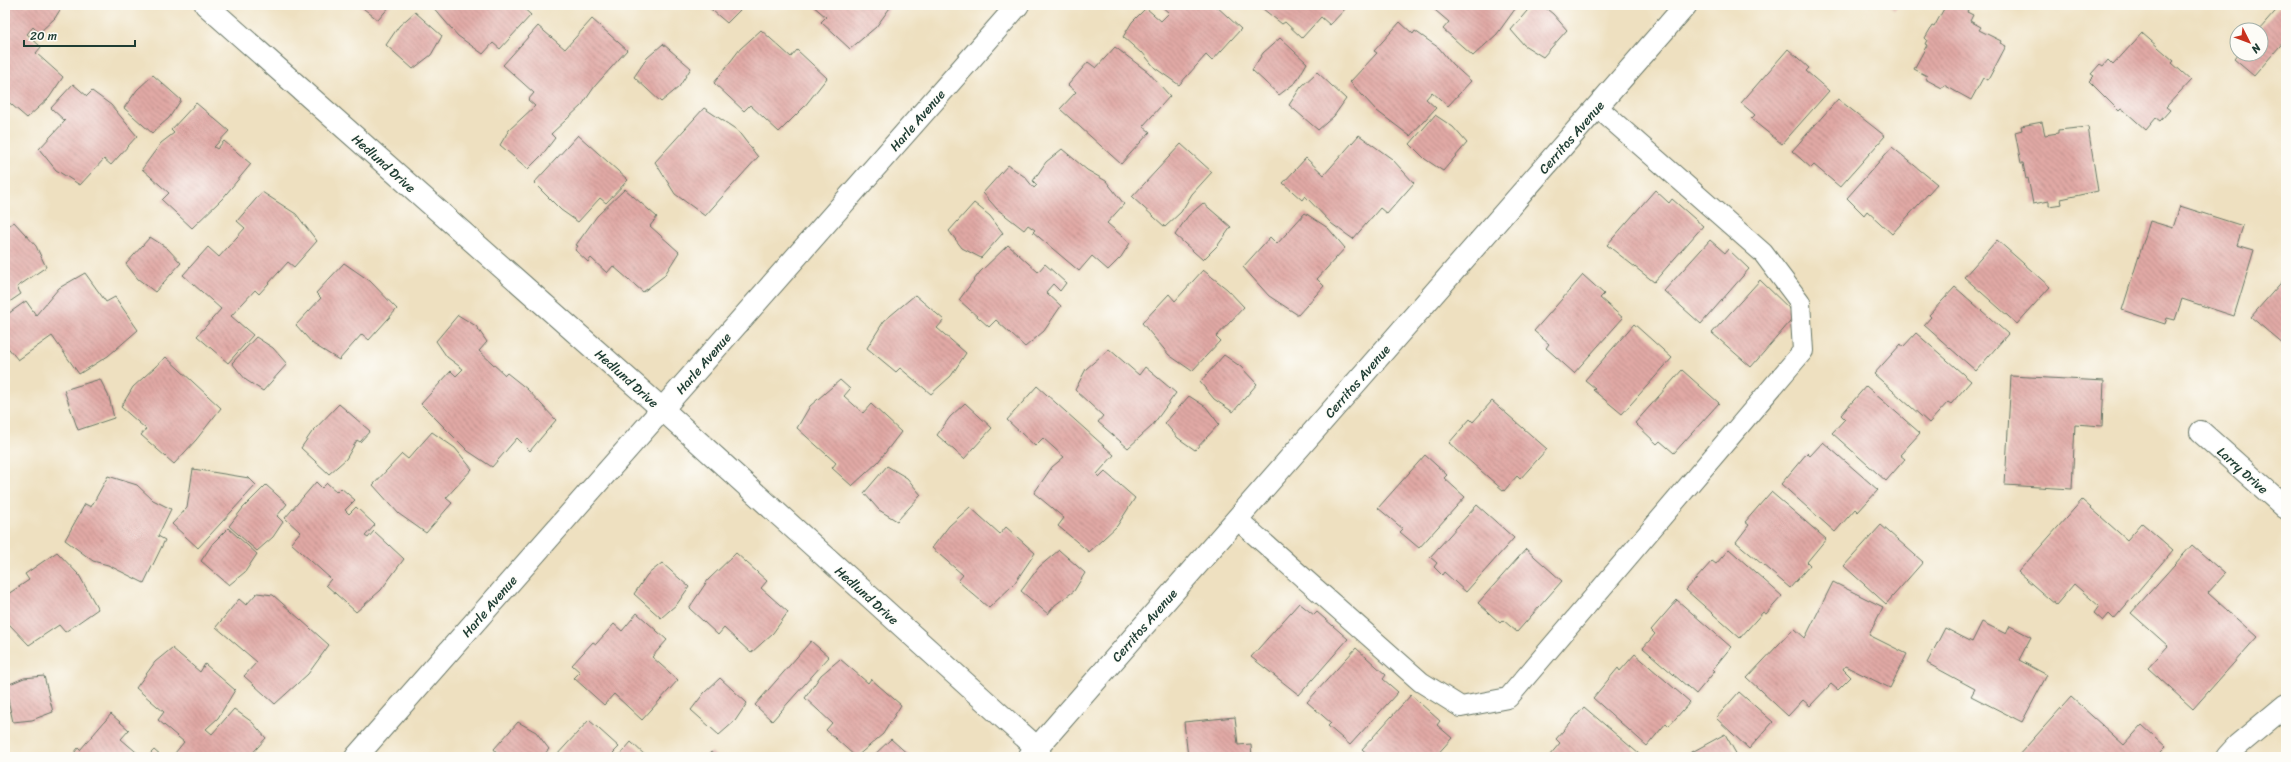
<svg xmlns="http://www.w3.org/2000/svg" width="2291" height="762" font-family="Sriracha,sans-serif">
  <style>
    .building { fill: url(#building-back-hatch) }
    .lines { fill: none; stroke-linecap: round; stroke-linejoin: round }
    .lane-casing { stroke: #677665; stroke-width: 22 }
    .street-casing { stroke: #677665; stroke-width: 24 }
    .secondary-casing { stroke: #677665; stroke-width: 24 }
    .lane { stroke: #fff; stroke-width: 20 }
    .street { stroke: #fff; stroke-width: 22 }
    .secondary { stroke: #fff; stroke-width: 22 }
    .labels { text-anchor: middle; stroke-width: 3; stroke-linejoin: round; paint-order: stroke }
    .street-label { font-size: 13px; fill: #1f3d34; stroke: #fdfcf7 }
  </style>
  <defs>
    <pattern id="building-back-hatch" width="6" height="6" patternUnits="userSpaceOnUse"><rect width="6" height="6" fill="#e1a9a5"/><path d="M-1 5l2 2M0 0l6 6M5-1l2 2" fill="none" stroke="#b68b87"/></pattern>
  </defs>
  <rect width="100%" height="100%" fill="#fdfcf7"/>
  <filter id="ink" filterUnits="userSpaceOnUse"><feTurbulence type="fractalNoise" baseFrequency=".025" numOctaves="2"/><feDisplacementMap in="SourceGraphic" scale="8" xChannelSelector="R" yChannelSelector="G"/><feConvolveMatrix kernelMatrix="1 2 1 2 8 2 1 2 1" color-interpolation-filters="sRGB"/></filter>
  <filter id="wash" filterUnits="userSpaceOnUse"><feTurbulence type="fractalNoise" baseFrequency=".012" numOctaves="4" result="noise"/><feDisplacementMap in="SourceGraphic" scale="16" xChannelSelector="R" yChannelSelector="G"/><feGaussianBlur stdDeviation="0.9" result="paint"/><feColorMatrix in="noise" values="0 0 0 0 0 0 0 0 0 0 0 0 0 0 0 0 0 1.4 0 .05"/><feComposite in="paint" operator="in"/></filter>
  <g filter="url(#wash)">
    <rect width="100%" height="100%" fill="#eee0c0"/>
    <g id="blocks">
      <g class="building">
        <polygon points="11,5 63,5 55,18 39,33 33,27 27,34 41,47 36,53 63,77 49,98 27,118 5,99 5,15"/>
        <polygon points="359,5 391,5 378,20"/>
        <polygon points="431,5 520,5 531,15 500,49 493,43 483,54 458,36"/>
        <polygon points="706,5 745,5 727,23"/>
        <polygon points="812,5 892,5 876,27 850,49 821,22 826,17"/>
        <polygon points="1160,5 1215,5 1241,29 1212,61 1206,55 1179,85 1155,68 1142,52 1141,53 1123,37 1132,22 1146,8 1161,21 1169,13"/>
        <polygon points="1258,5 1345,5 1347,7 1330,25 1321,17 1302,38 1285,22 1282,24"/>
        <polygon points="1429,5 1518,5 1497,34 1473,56 1443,29 1449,22"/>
        <polygon points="1532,5 1542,5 1553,14 1567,30 1543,57 1524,45 1511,30"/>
        <polygon points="1889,5 1898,5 1894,10"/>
        <polygon points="1946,5 1959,5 1968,10 1967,12 1973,15 1970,21 1981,27 1979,30 2001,41 2000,43 2006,46 1988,80 1983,78 1971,100 1944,85 1942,88 1925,79 1927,76 1914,69 1927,45 1925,44 1927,40 1925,38 1932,26 1934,27"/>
        <polygon points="2281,5 2286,5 2286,39 2254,76 2234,59 2238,54 2261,54 2261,30 2259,30"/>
        <polygon points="415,12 442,36 431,55 413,69 386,45 399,26"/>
        <polygon points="592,19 627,50 595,86 582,105 551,134 555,138 542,155 528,169 500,145 509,130 535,106 528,100 534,93 503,65 538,26 565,49"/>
        <polygon points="1400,22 1413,34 1415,31 1439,48 1452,64 1471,81 1448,106 1432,92 1426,99 1436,108 1410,136 1377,111 1350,82 1377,53 1374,51"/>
        <polygon points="761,30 791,57 797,50 827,78 804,107 779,132 750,105 744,111 714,83 740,49"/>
        <polygon points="2142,33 2174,61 2172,63 2191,80 2166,107 2170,110 2160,121 2156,118 2146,130 2126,112 2121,109 2119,111 2089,81 2094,76 2091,74 2100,64 2103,66 2108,60 2113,65"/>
        <polygon points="1280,38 1307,63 1296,82 1279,95 1252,70 1263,53"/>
        <polygon points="663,44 691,68 679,87 661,102 634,77 647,58"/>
        <polygon points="1115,47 1148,72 1170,96 1143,126 1150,132 1121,164 1060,109 1076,92 1068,85 1088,62 1096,68"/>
        <polygon points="1788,49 1809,68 1806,71 1829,91 1782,144 1751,119 1755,115 1741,103"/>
        <polygon points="1317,72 1346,99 1334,116 1318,130 1289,105 1301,87"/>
        <polygon points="153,75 181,100 169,118 152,133 124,108 137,90"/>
        <polygon points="73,84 87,96 92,91 111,105 137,136 111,165 104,159 80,185 56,170 39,149 65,121 51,108"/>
        <polygon points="1838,99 1885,136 1840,187 1814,165 1811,168 1792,151"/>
        <polygon points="196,103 229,131 214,147 217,149 224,141 251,164 222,199 192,228 162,200 169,193 142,169 161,143 174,133 171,130"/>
        <polygon points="704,108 737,130 758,157 705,216 675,194 655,162"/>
        <polygon points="1435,115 1453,127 1467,143 1443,171 1425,159 1410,144"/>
        <polygon points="2042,122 2045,135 2058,133 2058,130 2088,127 2098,191 2061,199 2062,204 2049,206 2049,201 2033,204 2028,178 2026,179 2023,163 2021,163 2015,132 2022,130 2021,126"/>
        <polygon points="578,135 628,180 606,203 600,198 578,222 561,210 534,183"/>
        <polygon points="1359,135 1392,159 1414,183 1387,214 1380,208 1353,239 1332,224 1305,196 1302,200 1283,183 1306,158 1324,175"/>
        <polygon points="1181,144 1212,172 1192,194 1181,212 1165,227 1132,197"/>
        <polygon points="1892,147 1937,184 1892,234 1867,211 1864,215 1847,198"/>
        <polygon points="1062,149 1087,170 1106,181 1124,204 1107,223 1130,243 1121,257 1108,270 1092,256 1079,271 1033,232 1035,230 1028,225 1024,230 997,209 983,193 1008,165 1025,177 1034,188 1037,185 1033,181 1046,162"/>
        <polygon points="625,189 657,217 650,226 679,252 664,276 643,292 613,266 607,273 591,258 588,262 575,250 578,246 576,245 597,216"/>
        <polygon points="1655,190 1669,203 1672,199 1703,226 1654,282 1607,245"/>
        <polygon points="262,192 296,214 317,241 294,267 288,262 259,294 255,290 231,316 253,335 228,363 197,336 221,309 183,275 208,247 219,257 245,228 237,221"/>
        <polygon points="974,203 990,216 1003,233 981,258 962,248 949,231"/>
        <polygon points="1203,203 1231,227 1218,245 1203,260 1175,235 1188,216"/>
        <polygon points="2180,206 2243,226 2237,245 2254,250 2234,316 2182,299 2175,320 2167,318 2165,324 2122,310 2150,221 2173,228"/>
        <polygon points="1305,213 1328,228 1345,248 1317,279 1324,286 1298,315 1269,296 1243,267 1270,237 1277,244"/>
        <polygon points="14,222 36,246 46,267 17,287 21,294 5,305 5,228"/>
        <polygon points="150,237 167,248 181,263 155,292 138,279 126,264"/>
        <polygon points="1710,240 1725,253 1728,249 1749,269 1701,324 1664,291"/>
        <polygon points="1997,240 2050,287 2017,324 1964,277"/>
        <polygon points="1008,245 1038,272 1045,264 1066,283 1060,291 1053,284 1046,292 1061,306 1044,331 1025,347 996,320 989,327 959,300 980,272"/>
        <polygon points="344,263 370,281 397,309 369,340 362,334 339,360 313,344 296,325 321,298 316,293"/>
        <polygon points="1203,270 1227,289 1244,307 1216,337 1220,341 1192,371 1169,355 1142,323 1169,294 1175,301"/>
        <polygon points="85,273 106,302 115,297 138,330 108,356 79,374 52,336 18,360 5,344 5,316 26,301 36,315 59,288"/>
        <polygon points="1583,275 1604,294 1600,298 1623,318 1574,373 1546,348 1549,344 1534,331"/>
        <polygon points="2286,277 2286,345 2285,346 2251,317"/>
        <polygon points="1760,280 1796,315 1751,367 1712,333"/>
        <polygon points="1955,287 2008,334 1976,371 1924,325 1931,317 1929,315"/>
        <polygon points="915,295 944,320 937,328 966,353 951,376 931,394 900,368 896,372 867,348 884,321"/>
        <polygon points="458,315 476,326 487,342 479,351 505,375 507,373 527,389 556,420 530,451 517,438 492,467 468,451 421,404 451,371 456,376 463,369 447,357 436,341"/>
        <polygon points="1634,324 1672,358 1622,414 1593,390 1595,388 1585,380"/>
        <polygon points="1916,333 1971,381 1951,404 1948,402 1929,423 1874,374 1901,344 1903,347"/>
        <polygon points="256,337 273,348 287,364 263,391 246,380 232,363"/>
        <polygon points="1109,349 1139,375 1145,367 1176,393 1152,426 1128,448 1098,422 1103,416 1075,390 1086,369"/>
        <polygon points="1224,355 1241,367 1257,384 1233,412 1214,399 1200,382"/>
        <polygon points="166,357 221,408 196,440 174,464 141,435 146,429 121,407 133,387"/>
        <polygon points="1682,370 1719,403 1674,453 1660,441 1657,444 1635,423"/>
        <polygon points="2011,376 2104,381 2102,426 2075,424 2072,489 2005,485"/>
        <polygon points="100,379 109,397 114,418 78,430 64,390"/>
        <polygon points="840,380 850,389 844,396 863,413 871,404 901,432 878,462 852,486 832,468 836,463 797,428 810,406"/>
        <polygon points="1037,386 1114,455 1097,474 1100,477 1105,472 1135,498 1117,526 1089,552 1058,526 1064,518 1034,493 1052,467 1064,457 1043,438 1035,446 1007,420"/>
        <polygon points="1866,386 1920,433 1900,455 1905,459 1886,481 1832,433 1845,419 1841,415"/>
        <polygon points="1189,396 1206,407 1219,424 1195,450 1178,438 1165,423"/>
        <polygon points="1492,401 1547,449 1520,479 1517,476 1504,491 1449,443 1470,419 1473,422"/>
        <polygon points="965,403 992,428 964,459 937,435 950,417"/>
        <polygon points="339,404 370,431 360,442 357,440 346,459 329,474 301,448 312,432"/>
        <polygon points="432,432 455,448 472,469 446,498 452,503 426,533 399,514 373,485 402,454 408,459"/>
        <polygon points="1823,442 1878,490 1858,512 1855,509 1835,532 1781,484 1807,453 1810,456"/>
        <polygon points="1425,455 1447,475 1444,478 1465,497 1419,548 1400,532 1403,529 1378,508"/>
        <polygon points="887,466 907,478 921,495 897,521 879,510 864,493"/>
        <polygon points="193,469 249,478 256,485 198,548 172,524 187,508"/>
        <polygon points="108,476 137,485 153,500 171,509 158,536 165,540 144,583 108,565 93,561 65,540 85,504 91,507"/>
        <polygon points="316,482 322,488 327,483 337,492 341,488 355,500 345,510 349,514 356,507 375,525 365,536 368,538 374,531 404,559 381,590 356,612 326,585 331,579 291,543 300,532 285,518"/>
        <polygon points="266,485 287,504 277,516 283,522 273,537 257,551 229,526 243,508"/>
        <polygon points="1771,492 1826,539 1807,562 1810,565 1790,588 1736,542 1749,525 1745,522"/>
        <polygon points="2082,500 2127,540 2142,523 2173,550 2114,619 2109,614 2103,621 2094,613 2099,606 2074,584 2056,605 2018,572"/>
        <polygon points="1477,505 1514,538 1466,592 1444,572 1442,575 1434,567 1437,563 1430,557"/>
        <polygon points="970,507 1000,534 1006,527 1035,553 1014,584 989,608 958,581 963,575 932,548 949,526"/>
        <polygon points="1881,525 1923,562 1886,604 1844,566"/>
        <polygon points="228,528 257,554 245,572 229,585 201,561 213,543"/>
        <polygon points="2192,545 2225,574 2208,593 2257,637 2193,709 2148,668 2168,646 2131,613"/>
        <polygon points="1526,549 1562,581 1517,632 1503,620 1500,623 1478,603"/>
        <polygon points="1729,549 1782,596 1766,614 1763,612 1740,638 1686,590 1712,561 1716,564"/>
        <polygon points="1059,550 1085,573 1074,591 1055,605 1048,614 1021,591 1039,567"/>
        <polygon points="57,552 79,575 98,609 65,632 59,625 29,645 8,623 5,616 5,596 29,580 25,574"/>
        <polygon points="736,553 767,581 761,588 788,612 773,633 751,653 724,628 718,635 689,608 708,580"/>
        <polygon points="662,563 689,587 677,604 661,618 634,594 647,575"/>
        <polygon points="1833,582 1883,607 1869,635 1907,654 1890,688 1845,666 1843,669 1851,677 1838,690 1831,684 1810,706 1803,700 1788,716 1747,678 1794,628 1805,638"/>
        <polygon points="257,593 273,595 329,645 308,674 275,704 244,676 257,662 216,627 239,599 246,605"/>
        <polygon points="1677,600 1731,647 1713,669 1715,671 1696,694 1643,648 1655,634 1651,630"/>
        <polygon points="1299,603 1314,615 1317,612 1348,639 1299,695 1251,657"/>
        <polygon points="637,613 667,640 652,657 678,680 642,720 614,694 604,705 574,678 580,672 572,665 593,642 596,644 614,624 622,631"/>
        <polygon points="1982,622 2006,634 2010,626 2031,637 2019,660 2047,675 2022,722 1971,696 1975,689 1927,663 1945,628 1972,642"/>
        <polygon points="811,641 829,657 772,721 755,705"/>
        <polygon points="172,648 200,672 205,664 235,690 218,718 206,729 212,734 234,709 252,722 266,738 249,757 180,757 175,753 184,742 158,720 164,712 136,688 155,662"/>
        <polygon points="1356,648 1386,675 1383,679 1398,692 1350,745 1328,726 1331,723 1307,702"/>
        <polygon points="1635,654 1690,702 1669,726 1666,723 1647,746 1593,698 1618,668 1620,671"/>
        <polygon points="840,659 868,683 871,679 901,705 883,734 856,757 826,730 832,723 805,698 821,675"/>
        <polygon points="44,676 53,712 32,720 13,722 5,686 24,678"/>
        <polygon points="720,678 747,703 735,721 719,735 691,710 704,693"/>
        <polygon points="1739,692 1773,722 1749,749 1716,718"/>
        <polygon points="1411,695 1440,721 1437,725 1452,738 1435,757 1371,757 1362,749"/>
        <polygon points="2071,697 2124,745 2142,725 2166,747 2156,757 2017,757"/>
        <polygon points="1584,707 1639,754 1637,757 1549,756 1560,743 1556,739"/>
        <polygon points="111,714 129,730 121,739 142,757 71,757 78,748 80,750"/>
        <polygon points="1235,717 1238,745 1251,744 1252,757 1188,757 1184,722"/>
        <polygon points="589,720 619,747 613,753 618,757 555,757"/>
        <polygon points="518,722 536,732 549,749 542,757 500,757 494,749"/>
        <polygon points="1725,734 1738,757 1683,757"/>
        <polygon points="891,739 911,757 872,757"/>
        <polygon points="631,742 647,757 618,757"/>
        <polygon points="154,750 162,757 147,757"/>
        <polygon points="711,752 717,757 706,757"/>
      </g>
    </g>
  </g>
  <g filter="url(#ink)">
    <use href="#blocks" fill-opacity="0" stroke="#677665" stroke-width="1"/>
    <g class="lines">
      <defs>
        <polyline id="lane" points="1237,519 1421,682 1461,707 1508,698 1803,351 1800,302 1763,253 1597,107"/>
        <g id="street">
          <polyline points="206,5 662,409 1037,748 1041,757"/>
          <polyline points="2201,432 2286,508"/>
          <polyline points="356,757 1018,5"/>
          <polyline points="2227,757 2238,745 2286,705"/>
        </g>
        <polyline id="secondary" points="1029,757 1686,5"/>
      </defs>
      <use href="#lane" class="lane-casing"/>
      <use href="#street" class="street-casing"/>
      <use href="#secondary" class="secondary-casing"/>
      <use href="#lane" class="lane"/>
      <use href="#street" class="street"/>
      <use href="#secondary" class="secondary"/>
    </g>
  </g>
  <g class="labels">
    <g class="street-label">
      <text transform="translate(917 120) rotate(-49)" y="5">Harle Avenue</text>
      <text transform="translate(1571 137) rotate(-49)" y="5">Cerritos Avenue</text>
      <text transform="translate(384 163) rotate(42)" y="5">Hedlund Drive</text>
      <text transform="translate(703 363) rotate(-49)" y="5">Harle Avenue</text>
      <text transform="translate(627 378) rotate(42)" y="5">Hedlund Drive</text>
      <text transform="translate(1357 381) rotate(-49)" y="5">Cerritos Avenue</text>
      <text transform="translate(2243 470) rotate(42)" y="5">Larry Drive</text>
      <text transform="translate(867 595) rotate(42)" y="5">Hedlund Drive</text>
      <text transform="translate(489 606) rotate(-49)" y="5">Harle Avenue</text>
      <text transform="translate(1144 625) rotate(-49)" y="5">Cerritos Avenue</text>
    </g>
  </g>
  <rect width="2291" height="762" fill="none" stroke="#fdfcf7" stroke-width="20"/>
  <g transform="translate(2249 42) rotate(132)"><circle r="19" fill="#fdfcf7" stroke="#a4b0a9"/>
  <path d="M0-3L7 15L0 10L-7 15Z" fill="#c8321e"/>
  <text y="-6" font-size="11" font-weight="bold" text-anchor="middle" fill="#1f3d34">N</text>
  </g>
  <path d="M24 40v6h111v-6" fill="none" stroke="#1f3d34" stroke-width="2"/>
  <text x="30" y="40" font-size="12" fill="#1f3d34" stroke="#fdfcf7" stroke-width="3" paint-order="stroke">20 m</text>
</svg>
